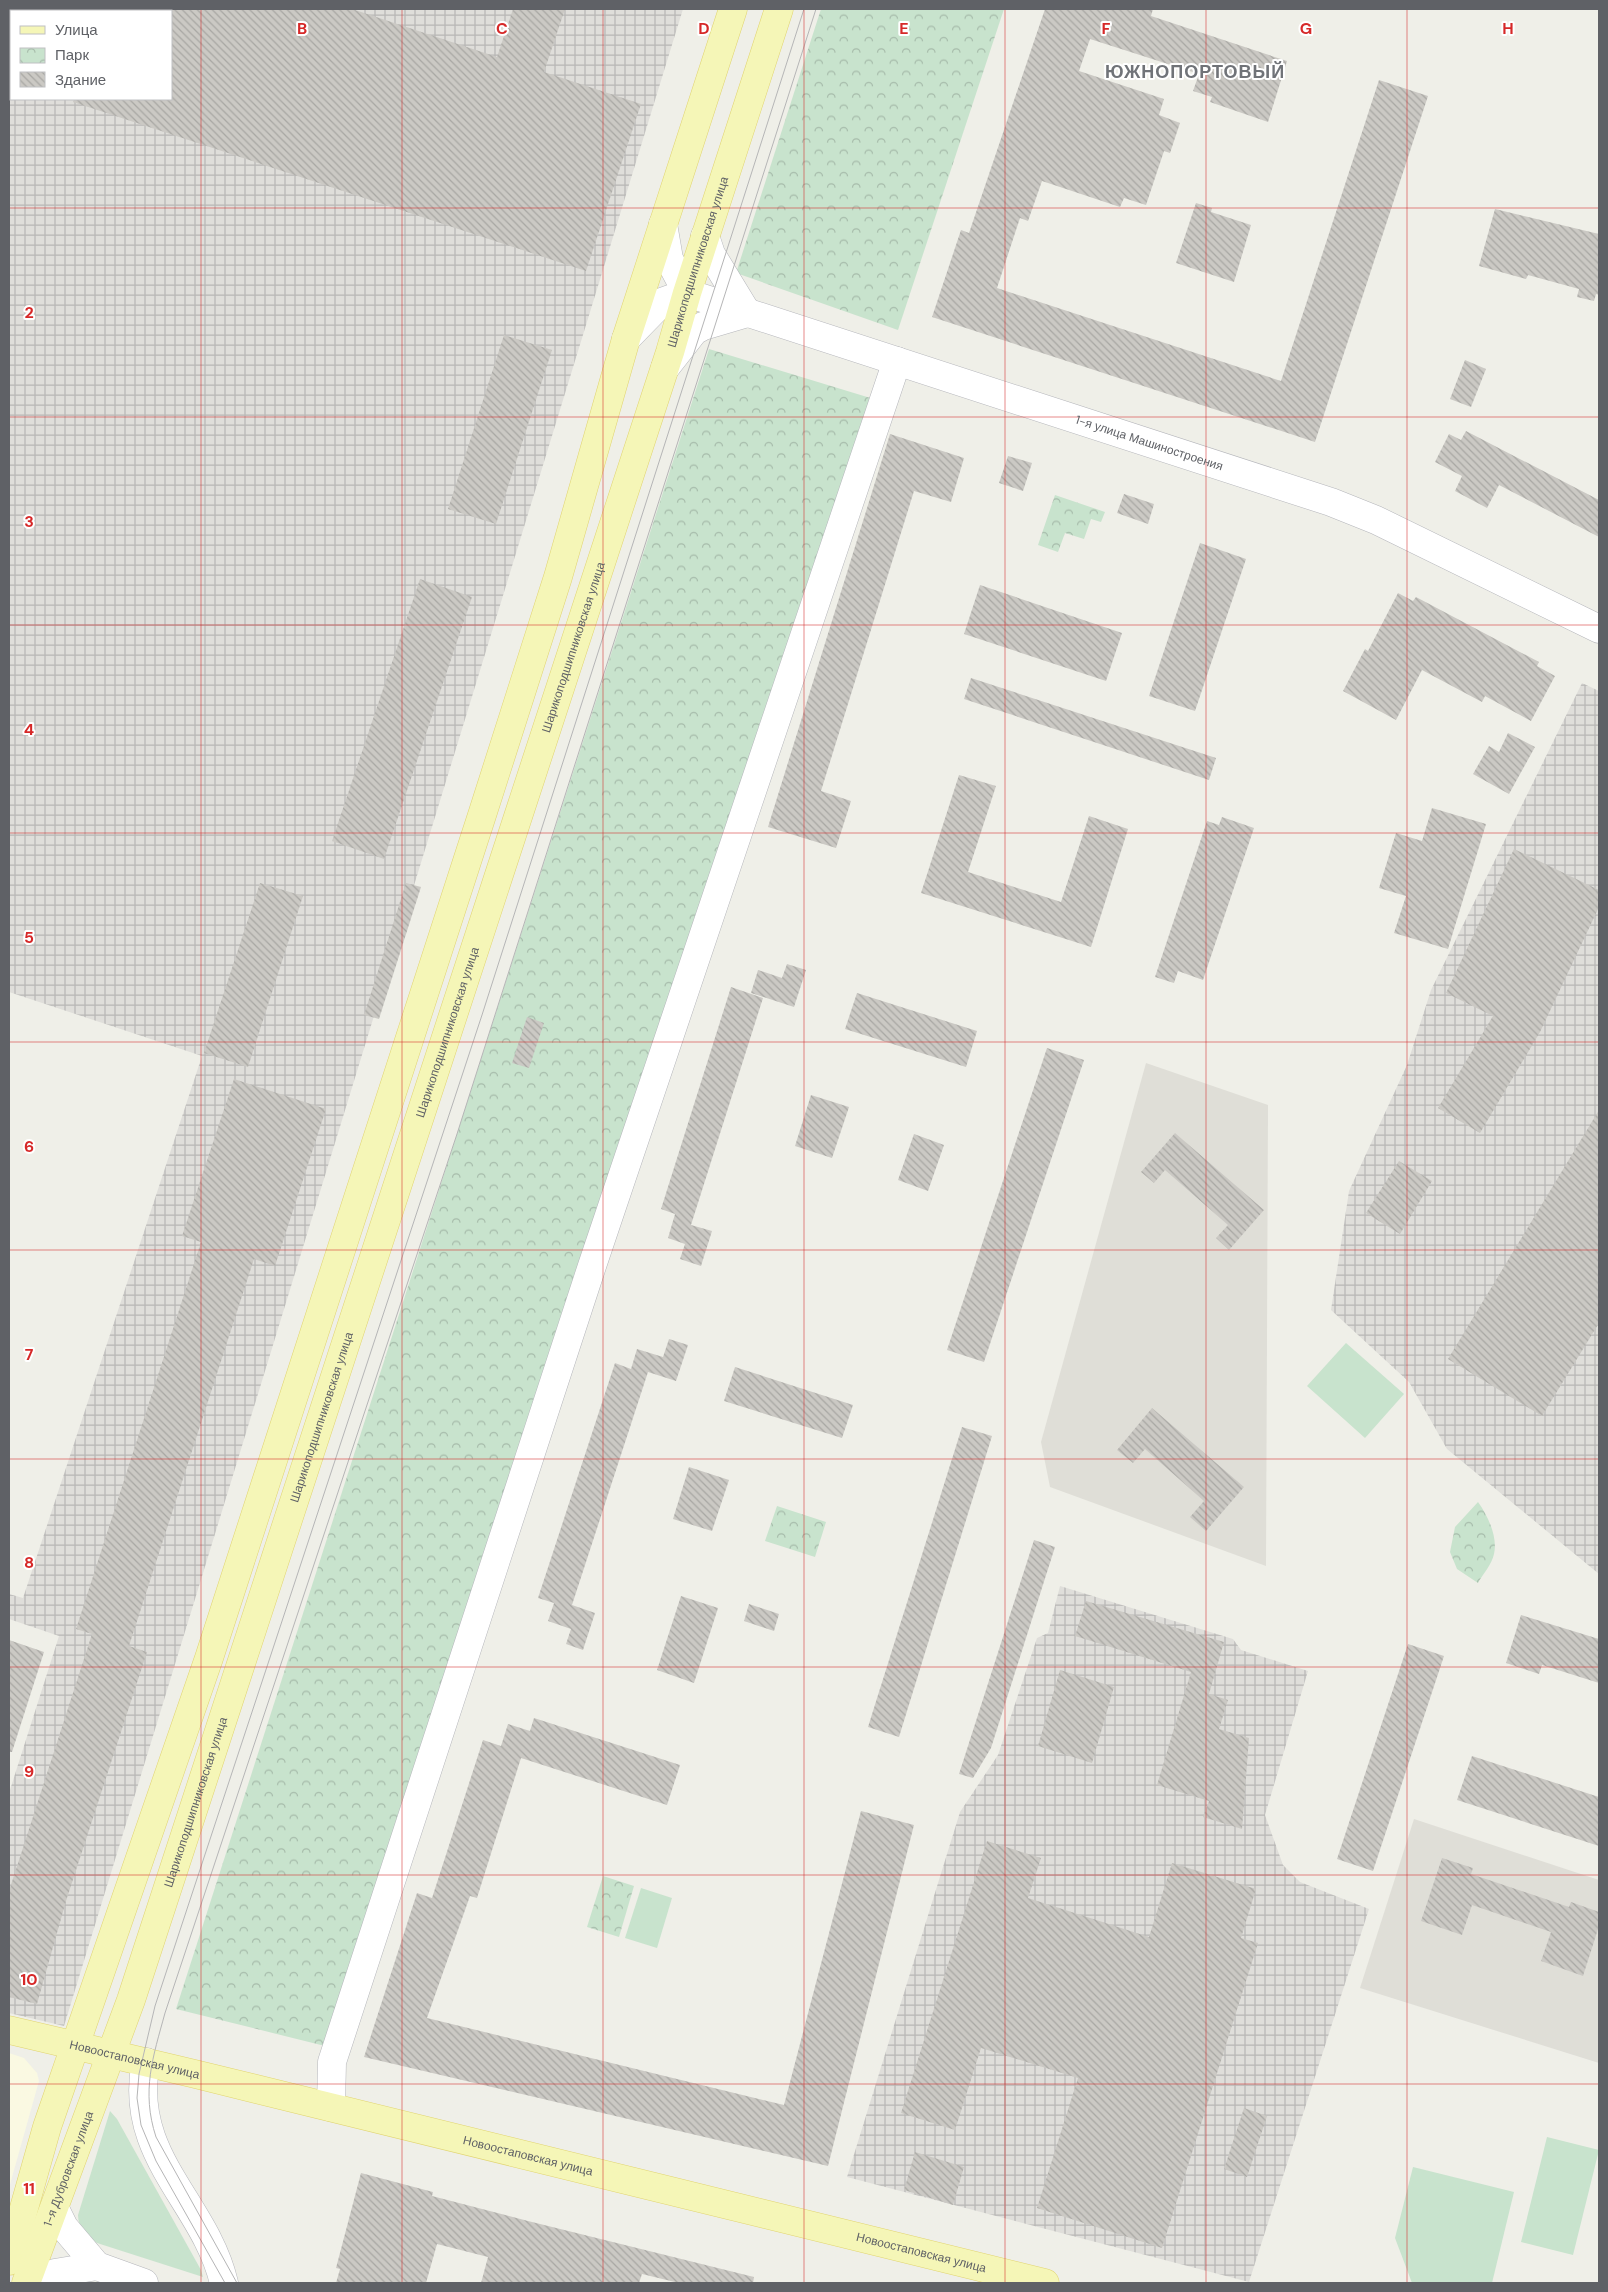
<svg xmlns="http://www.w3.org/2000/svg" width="1608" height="2292" font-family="'DM Sans',sans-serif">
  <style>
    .commercial { fill: #faf9e2 }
    .industrial { fill: url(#industrial-grid); fill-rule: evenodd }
    .education { fill: #dfded7 }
    .green { fill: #c8e3cd }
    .park { fill: url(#park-crowns) }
    .building { fill: url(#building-back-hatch) }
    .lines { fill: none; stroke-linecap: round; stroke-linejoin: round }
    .minor-casing { stroke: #b5b6bb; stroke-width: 29 }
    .major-casing { stroke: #e1d470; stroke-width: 29 }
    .minor { stroke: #fff; stroke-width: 28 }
    .major { stroke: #f5f6b7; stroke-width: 28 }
    .tram { stroke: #b5b5b6; stroke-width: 1 }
    .grid { fill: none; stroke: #d62828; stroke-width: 1; stroke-opacity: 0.55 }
    .labels { text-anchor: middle; stroke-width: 4; stroke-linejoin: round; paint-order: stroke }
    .street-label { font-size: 12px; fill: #5f6166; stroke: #fff }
    .district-label { font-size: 18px; font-weight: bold; letter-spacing: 1px; fill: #707378; stroke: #fff }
    .grid-label { font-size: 16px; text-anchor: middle; font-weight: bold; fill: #d62828; stroke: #fff; stroke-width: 4; stroke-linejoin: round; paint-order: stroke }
  </style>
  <defs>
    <pattern id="industrial-grid" width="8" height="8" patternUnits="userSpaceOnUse" patternTransform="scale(1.25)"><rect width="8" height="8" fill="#dfdeda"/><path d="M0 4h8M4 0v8" fill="none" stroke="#b8b7b5"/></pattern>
    <pattern id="park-crowns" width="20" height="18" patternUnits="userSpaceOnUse" patternTransform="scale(1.25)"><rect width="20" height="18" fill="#c8e3cd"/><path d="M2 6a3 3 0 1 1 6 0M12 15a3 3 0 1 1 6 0" fill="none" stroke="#a6bbaa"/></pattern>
    <pattern id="building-back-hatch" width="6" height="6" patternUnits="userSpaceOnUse" patternTransform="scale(1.25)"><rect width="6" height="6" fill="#cbc9c4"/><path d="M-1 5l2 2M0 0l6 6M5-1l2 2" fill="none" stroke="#a8a7a3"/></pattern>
  </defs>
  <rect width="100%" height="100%" fill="#efefe8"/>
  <polygon class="commercial" points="9,2053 24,2058 37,2073 39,2081 9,2188"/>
  <g class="industrial">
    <path d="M9,9h674l-619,2017 -55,-13v-220l50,-157 -50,-17v-25l14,4 179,-542 -193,-64zM11,11h160v88h-160z"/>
    <polygon points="1582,683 1599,691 1599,1574 1447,1449 1409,1382 1331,1310 1349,1191 1407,1065 1431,990"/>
    <polygon points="1060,1586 1233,1639 1241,1650 1308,1671 1265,1815 1283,1865 1300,1882 1369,1909 1249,2282 847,2177 960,1812 998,1755 1037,1638 1048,1633"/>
  </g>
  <g class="education">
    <polygon points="1146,1063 1268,1105 1266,1566 1050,1487 1041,1442"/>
    <polygon points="1414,1819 1599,1880 1599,2063 1360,1988"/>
  </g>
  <g class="green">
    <polygon points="1346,1343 1404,1394 1365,1438 1307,1386"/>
    <polygon points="641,1888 672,1898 657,1948 625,1938"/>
    <path d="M110,2111l7,8 84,151 2,7 -106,-34c-11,-6 -19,-16 -19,-28z"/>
    <polygon points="1547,2137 1599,2150 1573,2255 1521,2242"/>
    <polygon points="1413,2167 1514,2192 1492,2283 1412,2283 1395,2238"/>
  </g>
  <g class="park">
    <polygon points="821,9 1004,9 898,330 736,273"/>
    <polygon points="709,349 877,400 325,2046 176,2009"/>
    <polygon points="1055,495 1105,512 1101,522 1091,519 1084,539 1065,533 1058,552 1038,545"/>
    <path d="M1478,1502c10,14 20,35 16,52 -2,10 -11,20 -16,29l-21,-14 -7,-17 5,-25z"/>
    <polygon points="777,1506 826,1522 815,1557 765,1541"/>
    <polygon points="603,1876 634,1886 619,1937 587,1927"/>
  </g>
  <g class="building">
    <polygon points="171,9 352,9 497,57 513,9 565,9 544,72 641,104 586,271 73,102 74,99 171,99"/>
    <polygon points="1045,9 1153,9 1151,16 1287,61 1268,122 1210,102 1212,97 1193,91 1199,74 1090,39 1079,71 1164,99 1159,115 1180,123 1170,153 1164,151 1146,205 1124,198 1120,207 1042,181 1028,221 1020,218 997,288 1281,381 1379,80 1428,96 1315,442 932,317 961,230 969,233"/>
    <polygon points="1196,203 1212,208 1211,212 1251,225 1234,282 1176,263"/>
    <polygon points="1495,209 1599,234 1599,295 1596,294 1594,301 1577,297 1579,289 1528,275 1526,279 1479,266"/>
    <polygon points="504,335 552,350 496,524 448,509"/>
    <polygon points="1465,360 1486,369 1471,407 1450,399"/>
    <polygon points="1466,431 1599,500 1599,537 1499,485 1487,508 1455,491 1462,476 1435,462 1449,434 1461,440"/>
    <polygon points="890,434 964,458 951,502 914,491 821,791 851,801 836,848 768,827"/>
    <polygon points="1008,456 1032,463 1023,491 999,483"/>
    <polygon points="1124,494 1154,504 1148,524 1117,513"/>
    <polygon points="1200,543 1246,559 1195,711 1149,696"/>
    <polygon points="420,579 472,597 384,859 332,841"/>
    <polygon points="980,585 1122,633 1106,681 964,634"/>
    <polygon points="1398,593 1413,601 1416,597 1539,662 1537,666 1555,676 1531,721 1485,696 1482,702 1422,670 1396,720 1343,691 1365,649 1368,651"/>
    <polygon points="971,678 1216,758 1209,780 964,699"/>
    <polygon points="1508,733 1535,747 1509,794 1473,774 1489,746 1499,752"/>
    <polygon points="959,775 996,786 968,872 1061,902 1089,816 1128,829 1091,947 921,893"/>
    <polygon points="1432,808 1486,824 1448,949 1394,933 1406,896 1379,888 1396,833 1422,841"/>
    <polygon points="1222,817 1254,828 1203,980 1178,971 1174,983 1155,977 1207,821 1219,825"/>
    <polygon points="1514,849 1599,890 1599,907 1540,1032 1480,1133 1438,1108 1493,1016 1446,993"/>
    <polygon points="260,883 303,896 248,1067 204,1053"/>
    <polygon points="406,883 421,887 379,1019 364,1015"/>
    <polygon points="787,964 806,970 794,1007 751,993 758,970 782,978"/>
    <polygon points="731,987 763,998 691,1225 712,1231 701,1266 680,1259 685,1244 668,1238 675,1214 661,1209"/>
    <polygon points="857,993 977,1031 966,1067 845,1029"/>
    <polygon points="527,1017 544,1023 529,1068 512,1063"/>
    <polygon points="1047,1048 1084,1060 984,1362 947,1350"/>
    <polygon points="234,1079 326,1109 275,1266 254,1259 129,1646 147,1652 66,1901 37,2004 9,1997 9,1891 92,1634 76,1629 201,1242 182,1236"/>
    <polygon points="811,1095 849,1107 832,1158 795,1146"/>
    <polygon points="1599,1110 1599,1323 1542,1416 1448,1359"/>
    <polygon points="1175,1133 1264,1210 1229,1250 1216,1238 1228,1225 1165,1170 1154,1183 1141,1172"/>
    <polygon points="914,1134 944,1145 928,1191 898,1180"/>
    <polygon points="1399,1161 1432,1181 1400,1234 1366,1213"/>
    <polygon points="669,1339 688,1345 676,1381 648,1372 572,1605 595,1613 583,1650 566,1644 571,1629 548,1621 554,1603 538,1598 615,1363 631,1369 637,1349 663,1357"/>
    <polygon points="735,1367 853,1405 842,1438 724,1401"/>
    <polygon points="1152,1408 1244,1487 1206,1531 1190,1517 1204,1501 1145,1449 1133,1463 1117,1450"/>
    <polygon points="962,1427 992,1436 899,1737 868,1727"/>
    <polygon points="689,1467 729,1480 712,1531 673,1519"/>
    <polygon points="1034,1540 1055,1547 991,1748 973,1778 959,1774"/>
    <polygon points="681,1596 718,1608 694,1683 657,1670"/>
    <polygon points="1086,1601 1224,1642 1209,1694 1228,1700 1219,1729 1249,1738 1242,1829 1203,1817 1209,1801 1157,1785 1191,1672 1075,1636"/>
    <polygon points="749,1604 779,1614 774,1631 744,1621"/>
    <polygon points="1521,1615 1599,1639 1599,1683 1542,1665 1539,1674 1506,1663"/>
    <polygon points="9,1640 44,1652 12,1752 9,1752"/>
    <polygon points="1408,1644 1444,1656 1373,1871 1337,1859"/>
    <polygon points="1060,1670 1114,1687 1092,1763 1038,1746"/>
    <polygon points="534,1718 680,1765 667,1805 521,1758 477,1898 470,1896 427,2018 784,2105 861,1811 914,1825 828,2166 364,2057 417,1893 432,1898 483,1740 501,1746 508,1724 530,1731"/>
    <polygon points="1472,1756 1599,1797 1599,1846 1457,1800"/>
    <polygon points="987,1841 1041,1858 1028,1898 1149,1937 1172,1863 1256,1889 1241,1938 1258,1943 1162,2248 1037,2208 1078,2078 981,2048 955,2130 901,2113"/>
    <polygon points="1442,1858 1473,1868 1471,1874 1569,1907 1571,1902 1599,1912 1599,1926 1583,1976 1541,1961 1551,1932 1472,1905 1462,1935 1421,1921"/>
    <polygon points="1244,2108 1267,2116 1247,2177 1224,2169"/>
    <polygon points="915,2152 964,2167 953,2205 904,2190"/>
    <polygon points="361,2173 433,2192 432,2196 528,2221 754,2277 753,2283 679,2283 642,2274 639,2283 481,2283 488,2257 437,2244 426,2283 336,2283 340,2269 336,2268"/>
  </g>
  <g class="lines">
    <defs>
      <g id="minor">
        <polyline points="663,224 669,259 687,293"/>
        <polyline points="705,236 711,254 747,313"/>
        <path id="s1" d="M687,293l644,209 45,18 223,109"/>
        <polyline points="626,339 662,302 687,293"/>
        <polyline points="665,368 694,331 703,326 747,313"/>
        <path d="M146,2062c-19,94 59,140 78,221"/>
        <polyline points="331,2107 332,2062 592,1266 897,361"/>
        <polyline points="55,2209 64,2227 97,2266 144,2283"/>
        <polyline points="29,2283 55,2273 97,2266"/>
      </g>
      <g id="major">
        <path id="s2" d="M9,2030l186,44 850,209"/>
        <polyline points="9,2261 47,2127 209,1658 483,812 558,577 626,339 733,9"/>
        <path id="s3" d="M26,2283l105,-283 539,-1648 17,-59 92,-284"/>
      </g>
    </defs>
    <use href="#minor" class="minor-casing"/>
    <use href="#major" class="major-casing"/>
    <use href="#minor" class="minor"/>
    <use href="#major" class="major"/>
    <g class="tram">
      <polyline points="225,2283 156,2161 141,2125 137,2098 139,2074 155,2006 482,1015 804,9"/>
      <path d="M237,2283l-81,-146c-15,-46 -3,-80 9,-124l292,-879 359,-1125"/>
    </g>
  </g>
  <path class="grid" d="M201,9v2274M402,9v2274M603,9v2274M804,9v2274M1005,9v2274M1206,9v2274M1407,9v2274M9,208h1590M9,417h1590M9,625h1590M9,833h1590M9,1042h1590M9,1250h1590M9,1459h1590M9,1667h1590M9,1875h1590M9,2084h1590"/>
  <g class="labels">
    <g class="street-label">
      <text dy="4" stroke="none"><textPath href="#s3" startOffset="2130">Шарикоподшипниковская улица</textPath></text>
      <text dy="4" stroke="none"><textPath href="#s1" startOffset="486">1-я улица Машиностроения</textPath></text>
      <text dy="4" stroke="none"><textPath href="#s3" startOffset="1725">Шарикоподшипниковская улица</textPath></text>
      <text dy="4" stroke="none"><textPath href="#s3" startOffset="1320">Шарикоподшипниковская улица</textPath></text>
      <text dy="4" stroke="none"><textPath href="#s3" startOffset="915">Шарикоподшипниковская улица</textPath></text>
      <text dy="4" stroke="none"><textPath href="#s3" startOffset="510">Шарикоподшипниковская улица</textPath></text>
      <text dy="4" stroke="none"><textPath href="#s2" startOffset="129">Новоостаповская улица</textPath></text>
      <text dy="4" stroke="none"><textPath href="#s2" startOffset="534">Новоостаповская улица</textPath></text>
      <text dy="4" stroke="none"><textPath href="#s3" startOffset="122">1-я Дубровская улица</textPath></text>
      <text dy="4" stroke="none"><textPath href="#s2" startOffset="939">Новоостаповская улица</textPath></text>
    </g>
    <g class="district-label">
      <text x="1195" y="78">ЮЖНОПОРТОВЫЙ</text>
    </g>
  </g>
  <g class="grid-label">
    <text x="302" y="34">B</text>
    <text x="502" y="34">C</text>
    <text x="704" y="34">D</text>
    <text x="904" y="34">E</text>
    <text x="1106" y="34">F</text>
    <text x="1306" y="34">G</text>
    <text x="1508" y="34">H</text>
    <text x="29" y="318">2</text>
    <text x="29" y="527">3</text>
    <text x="29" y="735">4</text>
    <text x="29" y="943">5</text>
    <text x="29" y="1152">6</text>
    <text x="29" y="1360">7</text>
    <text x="29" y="1568">8</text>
    <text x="29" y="1777">9</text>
    <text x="29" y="1985">10</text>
    <text x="29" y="2194">11</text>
  </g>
  <rect width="1608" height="2292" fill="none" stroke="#5f6166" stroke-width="20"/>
  <rect x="10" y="10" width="162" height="90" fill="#ffffff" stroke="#bfc0c2"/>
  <rect x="20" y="26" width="25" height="8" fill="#f5f6b7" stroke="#bfc0c2"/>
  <text x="55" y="35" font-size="15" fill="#5f6166">Улица</text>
  <rect x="20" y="48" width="25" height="15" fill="url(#park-crowns)" stroke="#bfc0c2"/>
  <text x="55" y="60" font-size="15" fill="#5f6166">Парк</text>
  <rect x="20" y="72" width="25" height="15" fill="url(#building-back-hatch)" stroke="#bfc0c2"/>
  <text x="55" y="85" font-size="15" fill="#5f6166">Здание</text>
</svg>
